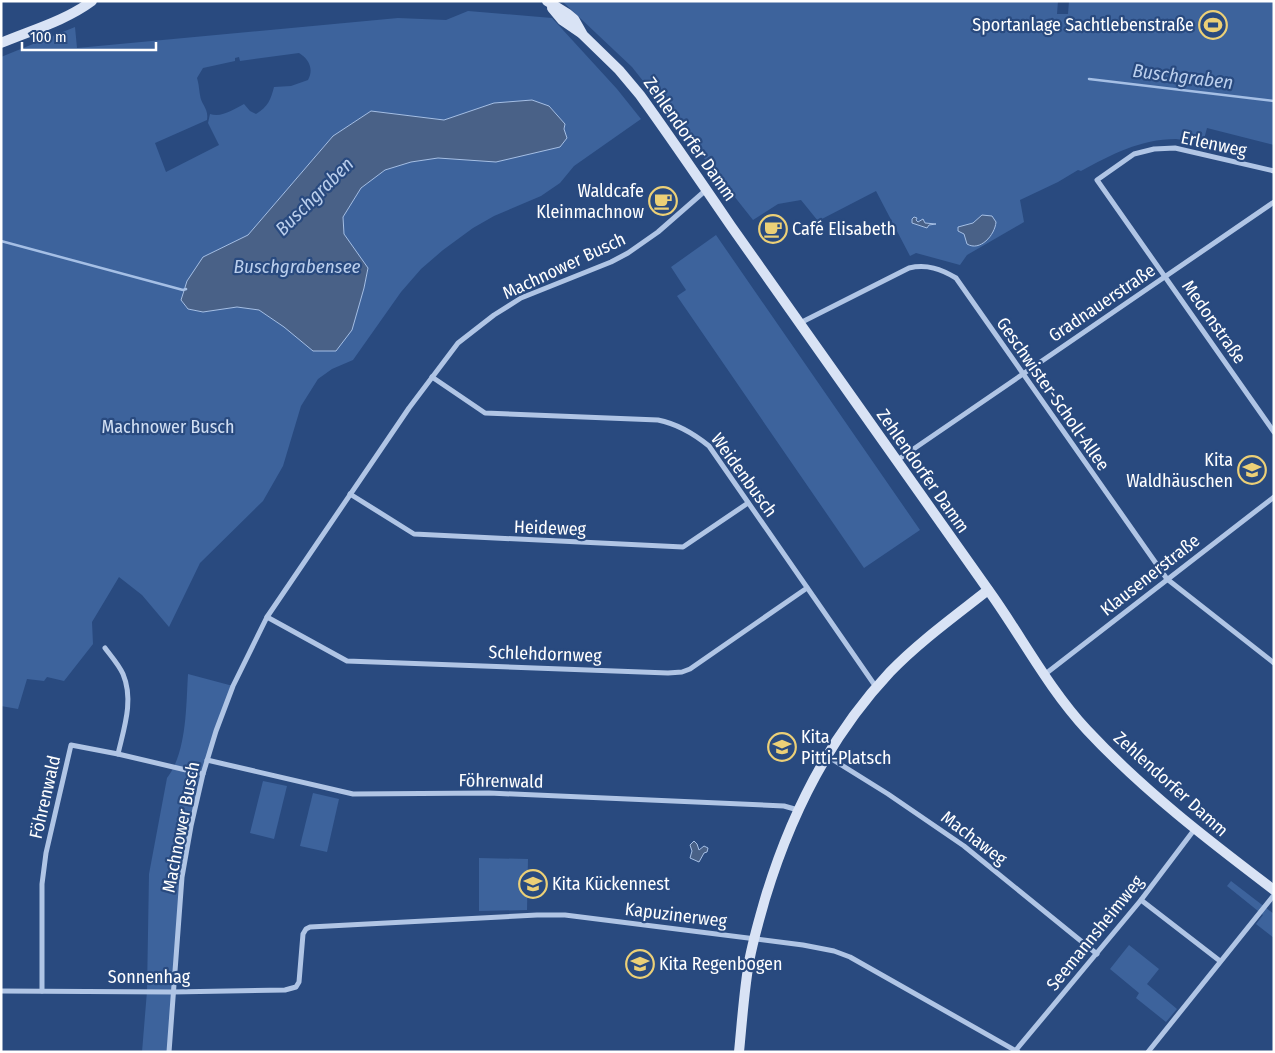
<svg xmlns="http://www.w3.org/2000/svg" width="1275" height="1053" font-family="'Fira Sans Condensed',sans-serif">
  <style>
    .green { fill: #3d639c; fill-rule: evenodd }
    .water { fill: #496187; stroke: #a5bfe5 }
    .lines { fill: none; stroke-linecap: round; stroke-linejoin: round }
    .stream { stroke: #a5bfe5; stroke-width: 2.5 }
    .street { stroke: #b0c5e5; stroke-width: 5 }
    .secondary { stroke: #d9e3f5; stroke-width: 10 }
    .labels { text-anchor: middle; stroke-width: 4.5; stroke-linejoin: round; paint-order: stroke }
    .poi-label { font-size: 18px; fill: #fff; stroke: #294a7f; text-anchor: start }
    .street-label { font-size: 18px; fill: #fff; stroke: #294a7f }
    .park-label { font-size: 18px; fill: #d2e0f4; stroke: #294a7f }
    .water-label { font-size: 19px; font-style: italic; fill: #bbcfed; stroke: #294a7f }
  </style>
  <rect width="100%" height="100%" fill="#294a7f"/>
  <g class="green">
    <path d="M562,1h496l-1,13h11l1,-13h205v144l-67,-17 -4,15c-9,-1 -18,-3 -27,-4 -36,0 -65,16 -95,32l-3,-1 -20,12 -38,18 4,22 -57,33 -7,10 -44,-12 -6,3 -34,-65 -58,30 -17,-21 -23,4 -25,16 -121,-153z"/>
    <path d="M468,11l84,7 65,71 24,30 -67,47 -14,17 -19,13 -47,20 -21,12 -30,22 -22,19 -20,23 -48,68 -21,9 -14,10 -17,27 -18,60 -20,35 -63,62 -31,64 -27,-32 -23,-18 -27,45 1,22 -29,37 -17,-4 -3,4 -17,-2 -9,30 -17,-3v-649l74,-30 2,21 321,-30 48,2zM299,53c10,6 15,16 9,27l-17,6 -17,1c-3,12 -6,20 -18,27l-6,-3 -6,-7c-10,5 -22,14 -34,10l-2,9 11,22 -53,27 -11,-29 52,-23c2,-12 -6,-15 -7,-25 -1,-6 -1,-10 -3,-17l6,-10 32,-7v-3l4,-1 1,4zM532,100l17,6 16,18 -1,5 -107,30 -19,-1 -27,4 -26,8 -24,18 -18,29 1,17 24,35 -4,19 -12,42 -68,-3 -25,-17 -22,-3 -34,5 -15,-3 -7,-9 2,-10 20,-33 45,-22 85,-99 38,-25 73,9 50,-17z"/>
    <polygon points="716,235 920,530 864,568 677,296 686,290 671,267"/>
    <path d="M188,674l45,12 -30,88 -21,103 -13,175h-27l5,-61 2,-117 18,-96c20,-26 19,-72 21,-104z"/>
    <polygon points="263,781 287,786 274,839 250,833"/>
    <polygon points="313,793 339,799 327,852 300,846"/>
    <polygon points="479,858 528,859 527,910 479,911"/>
    <polygon points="1231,881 1274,914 1274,938 1256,924 1263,915 1227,886"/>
    <polygon points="1129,945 1159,969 1147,984 1177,1009 1166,1022 1136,998 1139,993 1110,969"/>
  </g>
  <g class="water">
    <polygon points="532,100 549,106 565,124 564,129 567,138 560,147 496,162 438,158 411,162 385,170 361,188 343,217 344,234 368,268 364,288 352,330 336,351 313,351 284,327 259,310 237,307 203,312 188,309 181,300 187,281 203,257 248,235 333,136 371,111 444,120 494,103"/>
    <path d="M982,215l10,1 4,6c-1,13 -16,30 -29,22l-3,-10 -6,-3v-4l15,-4z"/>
    <polygon points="914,217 917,218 916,220 918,222 923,219 925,223 936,224 929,225 927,228 912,223 912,219"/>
    <polygon points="694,841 697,844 699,850 704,846 708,848 707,852 704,853 699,862 690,858 692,851 690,845"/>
  </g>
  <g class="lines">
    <g class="stream">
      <polyline points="1089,79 1274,101"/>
      <polyline points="1,241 183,290 186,289"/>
    </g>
    <g class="street">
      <polyline points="1274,171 1175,148 1154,149 1134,154 1097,180 1274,432"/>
      <path d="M800,323l109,-55c18,-4 32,1 47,10l211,301 107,84"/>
      <path d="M432,377l53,36 173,7c20,4 35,13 51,26l167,241"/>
      <polyline points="896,461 1274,202"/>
      <polyline points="350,494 414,534 683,547 748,503"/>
      <polyline points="267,617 347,661 668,673 682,672 690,669 807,588"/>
      <path d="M105,648c6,8 14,17 18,26 11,26 1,54 -5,80"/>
      <polyline points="1044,675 1274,497"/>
      <polyline points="827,756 888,794 964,846 1097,954"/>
      <polyline points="207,760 353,794 489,793 784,806 798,810"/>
      <polyline points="1141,900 1220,961"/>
      <polyline points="1,991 172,992 285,990 296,987 299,982 303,934 306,929 310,927 537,915 565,915 803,945 834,951 850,957 1018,1052"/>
      <polyline points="42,991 42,884 46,853 71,745 118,754 203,774"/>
      <polyline points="1016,1050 1141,900 1194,830"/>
      <polyline points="169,1052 182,877 191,826 203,774 216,731 233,686 267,617 409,408 458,343 494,315 521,298 611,262 628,253 658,232 706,190"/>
      <polyline points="1148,1052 1274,895"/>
    </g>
    <g class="secondary">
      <path d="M547,1l21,13 6,5 9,16 36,35 21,25c31,43 61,87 91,131 86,121 172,244 258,365 33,46 59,97 98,139 56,60 121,110 187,160"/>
      <polyline points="552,8 562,20 581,33"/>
      <path d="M1,43c31,-13 64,-22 91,-42"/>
      <path d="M739,1052c3,-30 5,-61 10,-90 4,-22 10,-42 16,-63 25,-83 65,-163 125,-227 29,-30 65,-56 98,-82"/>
    </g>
  </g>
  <defs>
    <symbol id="stadium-ring" viewBox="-11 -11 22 22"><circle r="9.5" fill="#294a7f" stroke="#ecd077" stroke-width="1.5"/><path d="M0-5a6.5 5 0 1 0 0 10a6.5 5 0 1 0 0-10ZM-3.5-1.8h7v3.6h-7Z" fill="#ecd077"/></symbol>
    <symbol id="cafe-ring" viewBox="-11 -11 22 22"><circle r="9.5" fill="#294a7f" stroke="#ecd077" stroke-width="1.5"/><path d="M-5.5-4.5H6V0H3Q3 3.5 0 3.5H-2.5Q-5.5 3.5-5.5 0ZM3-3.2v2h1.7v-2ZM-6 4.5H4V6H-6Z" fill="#ecd077"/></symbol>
    <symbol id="school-ring" viewBox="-11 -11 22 22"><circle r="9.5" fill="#294a7f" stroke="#ecd077" stroke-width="1.5"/><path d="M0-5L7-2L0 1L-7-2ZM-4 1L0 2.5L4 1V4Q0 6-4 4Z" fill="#ecd077"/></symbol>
  </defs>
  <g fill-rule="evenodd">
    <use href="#stadium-ring" x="1197" y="9" width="32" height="32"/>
    <use href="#cafe-ring" x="647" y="185" width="32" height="32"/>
    <use href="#cafe-ring" x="757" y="213" width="32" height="32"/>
    <use href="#school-ring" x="1236" y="454" width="32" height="32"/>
    <use href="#school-ring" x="766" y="731" width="32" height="32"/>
    <use href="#school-ring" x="517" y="868" width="32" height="32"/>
    <use href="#school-ring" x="624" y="948" width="32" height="32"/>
  </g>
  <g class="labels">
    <g class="poi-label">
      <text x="1194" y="31" text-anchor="end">Sportanlage Sachtlebenstraße</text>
      <text x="644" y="197" text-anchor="end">Waldcafe<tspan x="644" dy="21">Kleinmachnow</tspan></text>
      <text x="792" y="235">Café Elisabeth</text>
      <text x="1233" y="466" text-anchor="end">Kita<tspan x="1233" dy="21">Waldhäuschen</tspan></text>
      <text x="801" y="743">Kita<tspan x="801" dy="21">Pitti-Platsch</tspan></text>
      <text x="552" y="890">Kita Kückennest</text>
      <text x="659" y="970">Kita Regenbogen</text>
    </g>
    <g class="street-label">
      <text transform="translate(690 139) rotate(55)" y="6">Zehlendorfer Damm</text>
      <text transform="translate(1214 144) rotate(12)" y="6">Erlenweg</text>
      <text transform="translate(564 266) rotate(-25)" y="6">Machnower Busch</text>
      <text transform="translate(1102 303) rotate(-34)" y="6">Gradnauerstraße</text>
      <text transform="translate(1214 322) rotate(55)" y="6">Medonstraße</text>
      <text transform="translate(1053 394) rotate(55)" y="6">Geschwister-Scholl-Allee</text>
      <text transform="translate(923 471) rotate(55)" y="6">Zehlendorfer Damm</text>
      <text transform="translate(744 475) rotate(54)" y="6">Weidenbusch</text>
      <text transform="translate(550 528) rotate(2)" y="6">Heideweg</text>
      <text transform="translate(1150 575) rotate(-38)" y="6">Klausenerstraße</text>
      <text transform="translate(545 654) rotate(2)" y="6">Schlehdornweg</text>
      <text transform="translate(501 781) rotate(1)" y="6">Föhrenwald</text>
      <text transform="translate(1171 784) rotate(42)" y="6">Zehlendorfer Damm</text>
      <text transform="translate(45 797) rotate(-77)" y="6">Föhrenwald</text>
      <text transform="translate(181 827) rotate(-79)" y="6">Machnower Busch</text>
      <text transform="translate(974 838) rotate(37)" y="6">Machaweg</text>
      <text transform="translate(676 915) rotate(7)" y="6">Kapuzinerweg</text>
      <text transform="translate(1095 933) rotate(-51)" y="6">Seemannsheimweg</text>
      <text x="149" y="983">Sonnenhag</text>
    </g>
    <g class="park-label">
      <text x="168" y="433">Machnower Busch</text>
    </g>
    <g class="water-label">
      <text transform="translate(1183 76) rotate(7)" y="7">Buschgraben</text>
      <text transform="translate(314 196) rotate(-45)" y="7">Buschgraben</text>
      <text x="297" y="273">Buschgrabensee</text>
    </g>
  </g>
  <rect width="1275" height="1053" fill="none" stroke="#ffffff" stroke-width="5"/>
  <path d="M22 42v8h134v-8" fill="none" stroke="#ffffff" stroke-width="2.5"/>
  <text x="30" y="42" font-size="15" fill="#ffffff" stroke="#294a7f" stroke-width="4" paint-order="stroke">100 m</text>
</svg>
